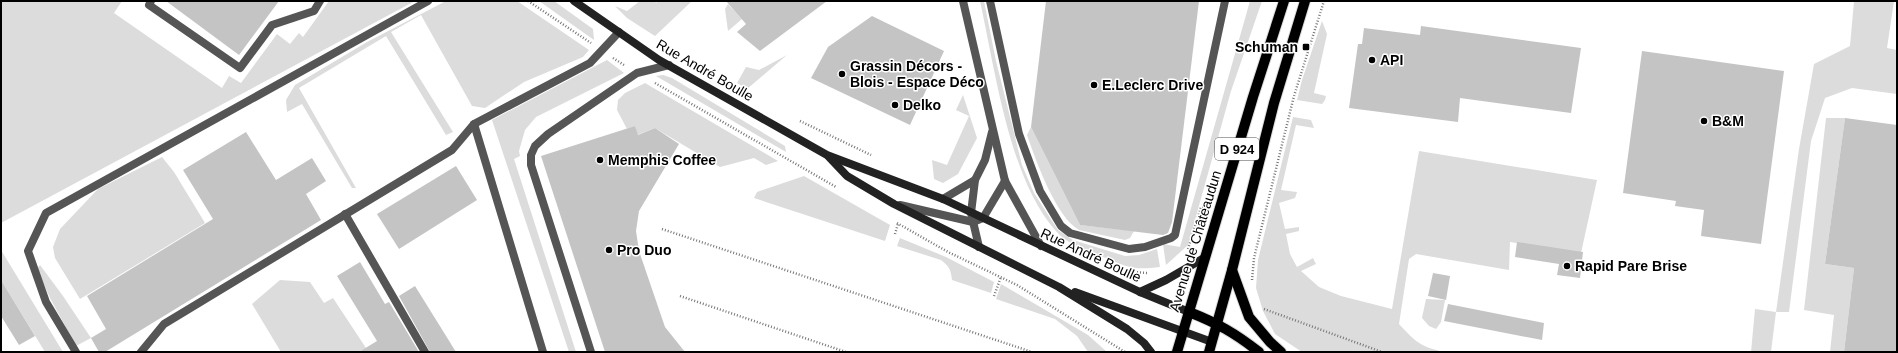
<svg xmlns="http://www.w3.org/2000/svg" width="1898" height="353" font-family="Helvetica,sans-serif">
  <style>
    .green { fill: #dcdcdc }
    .building { fill: #c4c4c4 }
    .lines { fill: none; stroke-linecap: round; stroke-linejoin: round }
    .primary-casing { stroke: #dbdbdb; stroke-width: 12 }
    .path { stroke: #777; stroke-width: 2.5; stroke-dasharray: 1 2; stroke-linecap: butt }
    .lane { stroke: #555; stroke-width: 8 }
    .street { stroke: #555; stroke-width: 8 }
    .secondary { stroke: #222; stroke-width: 8 }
    .primary { stroke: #000; stroke-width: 10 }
    .poi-dot { fill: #000; stroke: #fff; stroke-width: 1.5 }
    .labels { text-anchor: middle; stroke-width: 3; stroke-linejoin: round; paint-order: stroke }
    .shield { fill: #fff; stroke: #4c4c4c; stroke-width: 1 }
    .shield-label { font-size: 13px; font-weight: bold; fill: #000 }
    .poi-label { font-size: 14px; font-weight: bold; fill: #000; stroke: #fff; text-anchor: start }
    .street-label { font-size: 14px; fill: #000; stroke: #fff }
  </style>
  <rect width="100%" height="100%" fill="#fff"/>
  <g class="green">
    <polygon points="1,1 122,1 114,13 222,88 229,76 241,83 277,34 290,44 299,33 303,37 329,1 415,1 1,223"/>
    <polygon points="446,1 517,1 589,50 583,57 524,82 485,108 472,106 421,15 391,32 453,132 446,135 386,36 299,88 356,188 352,188 302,104 287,112 286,100 295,85 367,42"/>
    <polygon points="539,1 554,1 593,29 594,40"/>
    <polygon points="640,1 655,1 656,3 658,1 692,1 655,36 627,18 615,6 627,11"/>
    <path d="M980,1h4l12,60 26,104 12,28 24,37 15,10 52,16 14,-1 18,-6 3,18c-29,4 -35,-1 -61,-12 -15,-6 -33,-11 -44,-25 -46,-52 -60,-161 -75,-229z"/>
    <polygon points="1250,1 1262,1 1231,91 1188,245 1166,265 1163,244 1180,247"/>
    <polygon points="1854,1 1894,1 1887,48 1897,50 1897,94 1852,88 1825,98 1811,141 1789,312 1776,312 1771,352 1751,352 1755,309 1776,312 1799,149 1814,64 1850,46"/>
    <polygon points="728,4 742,19 728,31 725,9"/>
    <polygon points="1322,21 1327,34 1314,93 1326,96 1325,100 1322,104 1297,100 1302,80"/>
    <polygon points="787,55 747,89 737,83 746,67 759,70"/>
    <polygon points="607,60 624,73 536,117 525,130 519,151 520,156 514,159 576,352 569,352 492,120"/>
    <polygon points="663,75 672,78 785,146 786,152 656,76"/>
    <polygon points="645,83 778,161 766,165 754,158 720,167 655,128 637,135 635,126 627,129 617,110 618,100 625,93"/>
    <polygon points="963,95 977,138 958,174 943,183 934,179 932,160 947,165 969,116 956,110"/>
    <path d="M1293,117l18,3 3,8 -18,-3 -15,65 16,2 -2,6 -16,5 6,26 14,-2v4l-13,3 4,20 7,13 16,-9 3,6 -15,7 18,16 22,9 51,13 27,-158 178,29 -16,73 -71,-11 -1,28 -93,-16 -7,5 -10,65c17,18 20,22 45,28h-142l-27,-18 -12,-23 -7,-23 2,-28z"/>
    <polygon points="1826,118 1845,118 1825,264 1854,268 1844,352 1830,352 1834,315 1804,310"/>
    <path d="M1031,127l49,98 54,6 -4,7 -5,2 -46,-10c-23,-13 -43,-69 -52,-95z"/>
    <polygon points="162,157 174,172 205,223 80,299 55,258 53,247 60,229 98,189"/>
    <polygon points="804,176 890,225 885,241 754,198 757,192"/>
    <path d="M900,238l46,19 48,25 -3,11 -39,-13c-1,-10 -3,-14 -11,-20l-44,-14z"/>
    <polygon points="1,250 63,352 45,352 1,280"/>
    <polygon points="40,265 63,296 91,338 76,346 50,298 37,269"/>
    <polygon points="280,280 310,282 324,303 333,298 366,348 359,352 281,352 252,304"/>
    <polygon points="1001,284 1088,335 1107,352 1088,352 1077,336 1055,319 996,299"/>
    <polygon points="1426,299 1445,300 1441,322 1436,329 1429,326 1422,318"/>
  </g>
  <g class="building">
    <polygon points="166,1 279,1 239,55"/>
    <polygon points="726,1 827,1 760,51 737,32 746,24"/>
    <polygon points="1046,1 1199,1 1172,222 1168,233 1163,235 1080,225 1031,127"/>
    <polygon points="872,16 944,51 910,125 811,78 828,47"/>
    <polygon points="1421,26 1581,48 1571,113 1460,98 1458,122 1349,108 1358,44 1362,44 1364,28 1420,35"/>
    <polygon points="1642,51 1784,71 1761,244 1701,236 1704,210 1675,206 1676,201 1623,193"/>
    <polygon points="1845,118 1897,125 1897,352 1844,352 1854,268 1825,264"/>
    <polygon points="635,126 638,135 655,128 679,144 639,211 636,231 639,251 665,327 685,352 605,352 541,156"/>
    <polygon points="246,132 276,180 312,158 326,181 306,194 321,220 105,352 99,352 91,338 106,329 87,296 213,219 183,170"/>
    <polygon points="456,166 477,200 399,249 377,214"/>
    <polygon points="1517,242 1583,252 1580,278 1557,275 1559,264 1515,257"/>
    <polygon points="360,262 385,304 389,302 419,352 359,352 377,341 337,276"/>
    <polygon points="1433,273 1450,276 1446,300 1428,296"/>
    <polygon points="1,280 35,336 19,345 1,316"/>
    <polygon points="415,286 456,352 430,352 399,296"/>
    <polygon points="1448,304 1544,323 1542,340 1444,321"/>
  </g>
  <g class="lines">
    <defs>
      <g id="primary">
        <polyline points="1232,270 1249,317 1270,342 1281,352"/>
        <path d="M1189,312c28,11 46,21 70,40"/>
        <polyline points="1177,352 1253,97 1284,1"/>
        <polyline points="1209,352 1232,270 1274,103 1305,1"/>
      </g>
    </defs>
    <use href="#primary" class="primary-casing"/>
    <g class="path">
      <polyline points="528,1 591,43"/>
      <polyline points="613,58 624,65"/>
      <polyline points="655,83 836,187"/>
      <polyline points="800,121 871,155"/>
      <polyline points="897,223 948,252 1017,285 1125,352"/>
      <polyline points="662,229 1032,352"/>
      <polyline points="895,234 898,224"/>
      <polyline points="1188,249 1201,207 1204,207"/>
      <polyline points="1134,272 1147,273"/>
      <polyline points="1252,280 1254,258 1294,96 1324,1"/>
      <polyline points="680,296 846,352"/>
      <polyline points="994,296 1001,277"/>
      <polyline points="1264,309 1382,352"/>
    </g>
    <g class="lane">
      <polyline points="151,1 149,5 240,68 272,25 314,11 320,1"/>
      <polyline points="990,1 1019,134 1040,191 1061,226 1070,233 1129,249 1145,247 1171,238 1175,235 1225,1"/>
      <polyline points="474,124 543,352"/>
      <polyline points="345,214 425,352"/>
      <polyline points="76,352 46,302 28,251 46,213 428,1"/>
      <polyline points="141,352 164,324 452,150 474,124 590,63 619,32"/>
      <polyline points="591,352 531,165 531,155 535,146 548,134 637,73 669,65"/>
    </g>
    <g class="street">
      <polyline points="963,1 1005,181 1041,246"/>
      <polyline points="975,180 971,213 979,247"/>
      <polyline points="943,199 975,180 985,160 992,132"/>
      <polyline points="900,205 973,222 983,218 1005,181"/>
    </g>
    <g class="secondary">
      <polyline points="574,1 659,60 827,155 943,199 1140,292 1189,312"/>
      <polyline points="829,157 847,176 894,204 1059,287 1127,329 1144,343 1151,352"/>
      <polyline points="1075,292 1212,342"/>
      <polyline points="1140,292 1166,280 1204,258"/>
    </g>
    <use href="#primary" class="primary"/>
  </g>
  <g class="poi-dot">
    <rect x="1302" y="43" width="8" height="8" rx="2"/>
    <circle cx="1372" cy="60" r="4"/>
    <circle cx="842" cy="74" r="4"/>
    <circle cx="1094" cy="85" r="4"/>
    <circle cx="895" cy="105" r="4"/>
    <circle cx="1704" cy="121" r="4"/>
    <circle cx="600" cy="160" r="4"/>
    <circle cx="609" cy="250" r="4"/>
    <circle cx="1567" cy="266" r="4"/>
  </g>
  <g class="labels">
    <rect class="shield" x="1215" y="138" width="44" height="22" rx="3"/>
    <g class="shield-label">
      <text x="1237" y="154">D 924</text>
    </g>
    <g class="poi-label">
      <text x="1298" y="52" text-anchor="end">Schuman</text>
      <text x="1380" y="65">API</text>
      <text x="850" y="71">Grassin Décors -<tspan x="850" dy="16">Blois - Espace Déco</tspan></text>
      <text x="1102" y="90">E.Leclerc Drive</text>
      <text x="903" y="110">Delko</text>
      <text x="1712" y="126">B&amp;M</text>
      <text x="608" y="165">Memphis Coffee</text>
      <text x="617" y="255">Pro Duo</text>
      <text x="1575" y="271">Rapid Pare Brise</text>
    </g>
    <g class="street-label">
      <text transform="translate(705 70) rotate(30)" y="5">Rue André Boulle</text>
      <text transform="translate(1195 241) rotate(-73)" y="5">Avenue de Châteaudun</text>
      <text transform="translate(1091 255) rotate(25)" y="5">Rue André Boulle</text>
    </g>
  </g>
  <rect width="1898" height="353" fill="none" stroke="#000000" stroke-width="4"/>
</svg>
